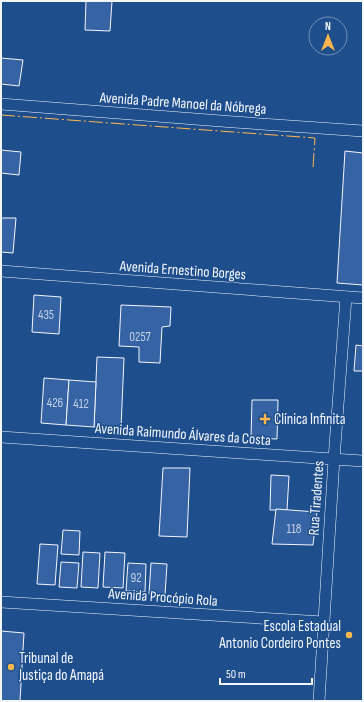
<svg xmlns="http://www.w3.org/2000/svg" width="364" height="702" font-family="'Sofia Sans Condensed',sans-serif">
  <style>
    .building { fill: #3563a3; stroke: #f2f6ff }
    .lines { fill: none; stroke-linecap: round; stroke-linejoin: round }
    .minor-casing { stroke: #f2f6ff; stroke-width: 12 }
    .minor { stroke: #1f4e8c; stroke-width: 11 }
    .power { stroke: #ffb74d; stroke-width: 1; stroke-dasharray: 14 3 2 3; stroke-linecap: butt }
    .poi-dot { fill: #ffb74d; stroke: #1f4e8c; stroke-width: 1.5 }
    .labels { text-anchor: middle; stroke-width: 3; stroke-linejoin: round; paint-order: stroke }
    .number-label { font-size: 13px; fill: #c3d1e8 }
    .street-label { font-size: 15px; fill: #f2f6ff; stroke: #1f4e8c }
    .poi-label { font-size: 15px; fill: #f2f6ff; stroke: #1f4e8c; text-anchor: start }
  </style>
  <rect width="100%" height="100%" fill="#1f4e8c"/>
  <g class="building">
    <polygon points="86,1 112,1 110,31 85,30"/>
    <polygon points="1,58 23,60 19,86 1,84"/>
    <polygon points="1,150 21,152 19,175 1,173"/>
    <polygon points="345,151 363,153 363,285 337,283"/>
    <polygon points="1,218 16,218 13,253 1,252"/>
    <polygon points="34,295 61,297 59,334 32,332"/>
    <polygon points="121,305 171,307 170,326 162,327 160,363 139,362 139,347 119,346"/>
    <polygon points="356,345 363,346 363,371 354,371"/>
    <polygon points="97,357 124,358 121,428 94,427"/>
    <polygon points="44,378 69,380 66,425 41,423"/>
    <polygon points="69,380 96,382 94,427 66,425"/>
    <polygon points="252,400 278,400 277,439 251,438"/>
    <polygon points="163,468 190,468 187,537 159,536"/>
    <polygon points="271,475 289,476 287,510 270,510"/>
    <polygon points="276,509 317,512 313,545 272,544"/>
    <polygon points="63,530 80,531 79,555 61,554"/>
    <polygon points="40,544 58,545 55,585 37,584"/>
    <polygon points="83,552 100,553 98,588 81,587"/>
    <polygon points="105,552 125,553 123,588 103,587"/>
    <polygon points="61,562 79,563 77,588 59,587"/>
    <polygon points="128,563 146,564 145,592 126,591"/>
    <polygon points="151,563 167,564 165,595 149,594"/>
    <polygon points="1,631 24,633 20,701 1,701"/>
  </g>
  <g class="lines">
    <defs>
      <g id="minor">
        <polyline points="1,104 234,122 363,131"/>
        <polyline points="1,271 363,298"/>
        <polyline points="1,437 363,461"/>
        <polyline points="1,602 323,622"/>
        <polyline points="319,701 334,459 346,297"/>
      </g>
    </defs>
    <use href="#minor" class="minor-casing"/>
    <use href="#minor" class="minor"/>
    <polyline class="power" points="1,115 315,138 313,168"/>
  </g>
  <g class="poi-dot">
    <path d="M263 413h4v4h4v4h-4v4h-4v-4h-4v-4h4z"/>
    <circle cx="349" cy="635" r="4"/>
    <circle cx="11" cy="667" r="4"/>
  </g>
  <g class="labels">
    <g class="number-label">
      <text x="46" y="319">435</text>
      <text x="140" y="341">0257</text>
      <text x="55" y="407">426</text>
      <text x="81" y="408">412</text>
      <text x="294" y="533">118</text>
      <text x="136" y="582">92</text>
    </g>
    <g class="street-label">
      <text transform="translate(183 103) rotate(4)" y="5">Avenida Padre Manoel da Nóbrega</text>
      <text transform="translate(183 270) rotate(4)" y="5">Avenida Ernestino Borges</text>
      <text transform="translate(183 434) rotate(4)" y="5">Avenida Raimundo Álvares da Costa</text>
      <text transform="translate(316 498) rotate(-86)" y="5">Rua Tiradentes</text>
      <text transform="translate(163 597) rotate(4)" y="5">Avenida Procópio Rola</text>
    </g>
    <g class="poi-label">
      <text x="274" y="424">Clínica Infinita</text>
      <text x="341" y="631" text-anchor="end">Escola Estadual<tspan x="341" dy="17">Antonio Cordeiro Pontes</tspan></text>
      <text x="19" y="663">Tribunal de<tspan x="19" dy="17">Justiça do Amapá</tspan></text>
    </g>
  </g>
  <rect width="364" height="702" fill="none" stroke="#f2f6ff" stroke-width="4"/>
  <g transform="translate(328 36)"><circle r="19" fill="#1f4e8c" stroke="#7391ba"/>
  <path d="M0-3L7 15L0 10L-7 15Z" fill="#ffb74d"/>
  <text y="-6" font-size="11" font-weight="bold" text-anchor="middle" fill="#f2f6ff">N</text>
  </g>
  <path d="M220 678v6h92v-6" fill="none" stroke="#f2f6ff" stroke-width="2"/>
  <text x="226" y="678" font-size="12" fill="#f2f6ff" stroke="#1f4e8c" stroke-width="3" paint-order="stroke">50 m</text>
</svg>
